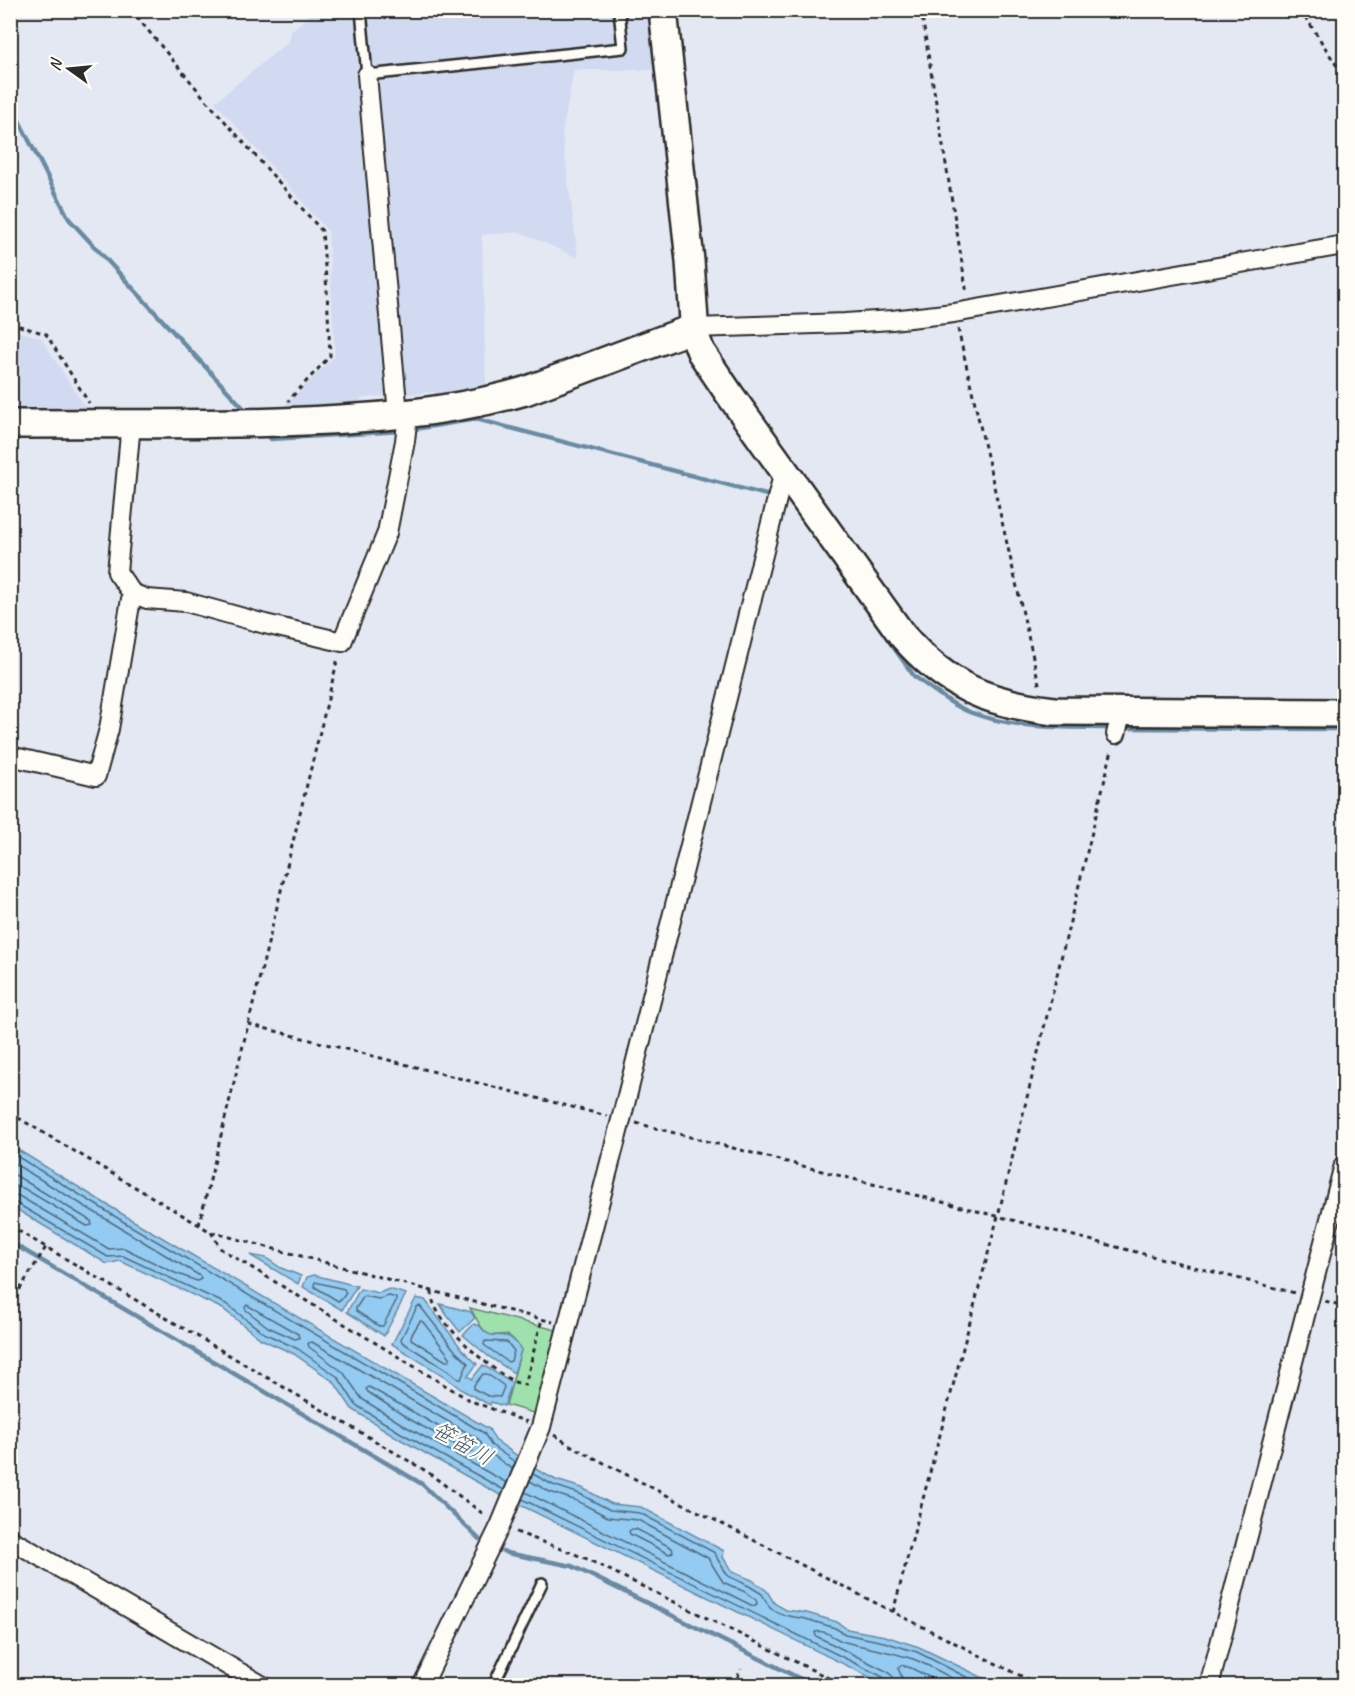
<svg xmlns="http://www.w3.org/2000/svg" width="1355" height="1696" font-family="Caveat,'Klee One',sans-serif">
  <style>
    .built { fill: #d1daf0 }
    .green { fill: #9ee1ad; stroke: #64866c; stroke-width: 1.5 }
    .water { fill: #93cbf2; stroke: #698ba2; stroke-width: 1.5 }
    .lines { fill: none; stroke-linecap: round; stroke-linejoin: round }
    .shore { stroke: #556b7b; stroke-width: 1.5 }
    .stream { stroke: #698ba2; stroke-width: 4.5 }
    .lane-casing { stroke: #2b2b2b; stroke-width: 14 }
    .street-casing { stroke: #2b2b2b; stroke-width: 22 }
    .secondary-casing { stroke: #2b2b2b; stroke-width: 32 }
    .path { stroke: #2b2b2b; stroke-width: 3; stroke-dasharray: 4.5 4.5; stroke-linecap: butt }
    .lane { stroke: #fdfcf7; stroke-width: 9 }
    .street { stroke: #fdfcf7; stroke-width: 18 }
    .secondary { stroke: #fdfcf7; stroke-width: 27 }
    .labels { text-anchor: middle; stroke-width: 4.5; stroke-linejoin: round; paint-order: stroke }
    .water-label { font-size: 22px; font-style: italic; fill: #4a5b67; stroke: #fdfcf7 }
  </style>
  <rect width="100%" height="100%" fill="#e3e8f3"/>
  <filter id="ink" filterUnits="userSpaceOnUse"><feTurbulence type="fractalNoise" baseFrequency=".0167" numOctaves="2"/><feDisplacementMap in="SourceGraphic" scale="12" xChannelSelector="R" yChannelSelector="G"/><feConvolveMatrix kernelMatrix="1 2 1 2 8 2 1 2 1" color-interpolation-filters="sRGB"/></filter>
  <g filter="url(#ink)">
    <g class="built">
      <polygon points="314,11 653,11 659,70 574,70 562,134 578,258 520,232 482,235 486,390 439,397 433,392 362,398 349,410 278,412 335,356 328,231 215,102 288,42 291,31"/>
      <polygon points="10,329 41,338 87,410 87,414 11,415"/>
    </g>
    <path class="green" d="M470,1308l90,23 -23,83 -31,-9 15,-55c-16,-28 -24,-8 -35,-17 -6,-6 -11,-17 -16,-25z"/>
    <g class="water">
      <polygon points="10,1145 132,1220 489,1429 495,1440 539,1471 556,1480 582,1488 612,1504 641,1507 724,1551 723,1557 732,1572 752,1580 767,1591 774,1603 786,1610 807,1613 837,1622 847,1629 885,1636 919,1647 998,1685 886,1685 502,1496 398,1438 352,1409 334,1382 294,1354 261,1339 223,1309 120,1261 107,1264 11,1206"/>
      <polygon points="250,1255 266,1258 281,1268 301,1276 298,1284"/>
      <polygon points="314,1275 357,1286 342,1310 303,1287 307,1277"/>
      <polygon points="360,1289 379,1293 389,1289 406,1294 384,1336 347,1312"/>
      <polygon points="416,1298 425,1300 461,1348 477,1364 468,1376 472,1379 483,1365 512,1383 504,1406 491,1402 490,1405 462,1390 444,1376 392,1344"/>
      <polygon points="440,1304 471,1312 475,1318 460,1332 446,1314"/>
      <path d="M474,1324l6,2c15,21 25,-4 41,24l-7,23 -26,-17 -25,-21z"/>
    </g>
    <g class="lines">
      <g class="shore">
        <polyline points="10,1152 129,1225 484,1433 491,1445 515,1462"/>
        <polyline points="10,1161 200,1276 201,1279 197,1281 175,1273 124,1248 109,1249 19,1196 10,1194"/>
        <polyline points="10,1172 91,1221 92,1225 87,1226 23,1188 10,1185"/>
        <polyline points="10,1202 16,1203 108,1257 123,1256 226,1304 264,1333 298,1349 338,1377 356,1405 401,1433 504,1490"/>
        <polygon points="315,1282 344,1289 346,1293 341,1300 338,1301 315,1287 314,1285"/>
        <polygon points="364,1296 379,1299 389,1296 396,1298 396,1301 383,1326 379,1326 356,1311 356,1308"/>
        <polygon points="247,1305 298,1334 299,1338 295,1339 268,1327 246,1310 245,1307"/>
        <polygon points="420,1306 456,1352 468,1363 461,1379 458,1379 447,1370 402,1342 401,1339 417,1307"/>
        <polygon points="420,1321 423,1322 450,1357 450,1361 446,1361 411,1339 411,1336"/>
        <polygon points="485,1341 507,1342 514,1351 511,1361 508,1362 484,1345"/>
        <polygon points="483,1374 487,1374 503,1385 504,1387 500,1397 488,1396 474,1389 474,1385"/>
        <polygon points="369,1387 471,1445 473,1451 469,1452 409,1419 368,1392 366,1389"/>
        <polyline points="533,1474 553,1485 580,1494 610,1510 640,1513 715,1553 718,1560 728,1576 749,1586 762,1594 770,1608 783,1615 806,1619 835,1628 845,1634 884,1642 917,1652 984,1686"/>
        <polyline points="507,1483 405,1426 362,1399 343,1372 309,1347 308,1343 312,1342 478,1439 486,1450 512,1469"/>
        <polyline points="525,1492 753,1606 757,1604 756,1600 745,1592 723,1582 708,1558 638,1520 608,1517 577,1501 550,1492 530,1481"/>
        <polyline points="522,1499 883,1677 886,1681 887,1686"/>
        <polygon points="632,1529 636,1529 672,1548 673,1552 669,1554 630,1534 629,1531"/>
        <path d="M894,1686l-1,-9 -5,-5 -72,-36 -1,-4c11,-3 19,7 30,10 22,6 45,9 68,17 18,7 36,18 54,27"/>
        <polyline points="903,1686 902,1678 898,1668 901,1665 911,1668 947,1686"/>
      </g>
      <g class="stream">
        <polyline points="10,103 69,219 248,413"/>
        <polyline points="409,430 476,419 774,497"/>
        <polyline points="266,432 271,439 401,431"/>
        <path d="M782,499l7,1 125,176c18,13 37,29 58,37 46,17 95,14 142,15"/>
        <polyline points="1123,728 1344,729"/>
        <polyline points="10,1242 422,1484 479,1539"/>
        <polyline points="503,1551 507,1553 572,1566 815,1686"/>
      </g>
      <defs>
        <g id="lane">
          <polyline points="361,10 367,75 623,48 619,10"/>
          <polyline points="493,1686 542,1583"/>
        </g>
        <g id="street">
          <polyline points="367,75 398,414"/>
          <polyline points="694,328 845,323 892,320 954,313 1344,245"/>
          <polyline points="131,424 117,572 132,593 147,599 186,602 265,624 342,642 387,533 405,441 408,413"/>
          <polyline points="1116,734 1122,711"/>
          <polyline points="10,756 96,776 109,729 132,593"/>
          <polyline points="10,1539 263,1686"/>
          <polyline points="422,1686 500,1526 541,1427 621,1120 784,471"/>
          <polyline points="1209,1686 1344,1165"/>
        </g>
        <g id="secondary">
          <path d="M663,10l27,251 5,75 6,16 29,43 172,240c45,52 86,68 152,76l290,2"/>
          <path d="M10,424c90,-1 180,1 270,-2 82,-3 165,-8 245,-31l169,-63"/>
        </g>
      </defs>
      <use href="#lane" class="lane-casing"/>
      <use href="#street" class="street-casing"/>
      <use href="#secondary" class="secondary-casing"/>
      <g class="path">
        <polyline points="131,10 206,100 322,231 327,291 330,356 288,401"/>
        <polyline points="921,10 967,294"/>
        <polyline points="1299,10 1310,24 1344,77"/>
        <polyline points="10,323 46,334 89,403"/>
        <polyline points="958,329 1040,688"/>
        <polyline points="248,1024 607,1116"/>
        <polyline points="10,1113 211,1232 432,1291 553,1322"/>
        <polyline points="636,1123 1295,1293"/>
        <polyline points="199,1225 338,658"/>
        <polyline points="10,1226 426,1471 486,1516"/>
        <polyline points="211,1232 221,1249 471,1401 527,1422"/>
        <path d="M432,1291c0,1 0,9 1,10 6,23 57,68 78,79 4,3 9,3 14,5l17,-66"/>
        <polyline points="1325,1301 1344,1306"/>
        <polyline points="10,1305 46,1247"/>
        <polyline points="554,1435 575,1448 893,1612 1041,1686"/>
        <polyline points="516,1532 585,1558 845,1686"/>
        <polyline points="893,1612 998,1216 1112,750"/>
        <polyline points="734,1686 741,1669"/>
      </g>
      <use href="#lane" class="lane"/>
      <use href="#street" class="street"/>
      <use href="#secondary" class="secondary"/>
    </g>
  </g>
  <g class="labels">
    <g class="water-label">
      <text transform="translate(463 1443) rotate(29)" y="8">笹笛川</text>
    </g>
  </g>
  <rect width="1355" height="1696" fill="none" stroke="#fdfcf7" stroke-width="36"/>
  <rect x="18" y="18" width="1319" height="1660" fill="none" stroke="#2b2b2b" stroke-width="2" filter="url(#ink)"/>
  <g transform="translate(69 69) rotate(285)" stroke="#fdfcf7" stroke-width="4.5" paint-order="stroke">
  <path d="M0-4.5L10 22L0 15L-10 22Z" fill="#2b2b2b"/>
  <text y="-9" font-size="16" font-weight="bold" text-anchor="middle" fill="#2b2b2b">N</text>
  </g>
</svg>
